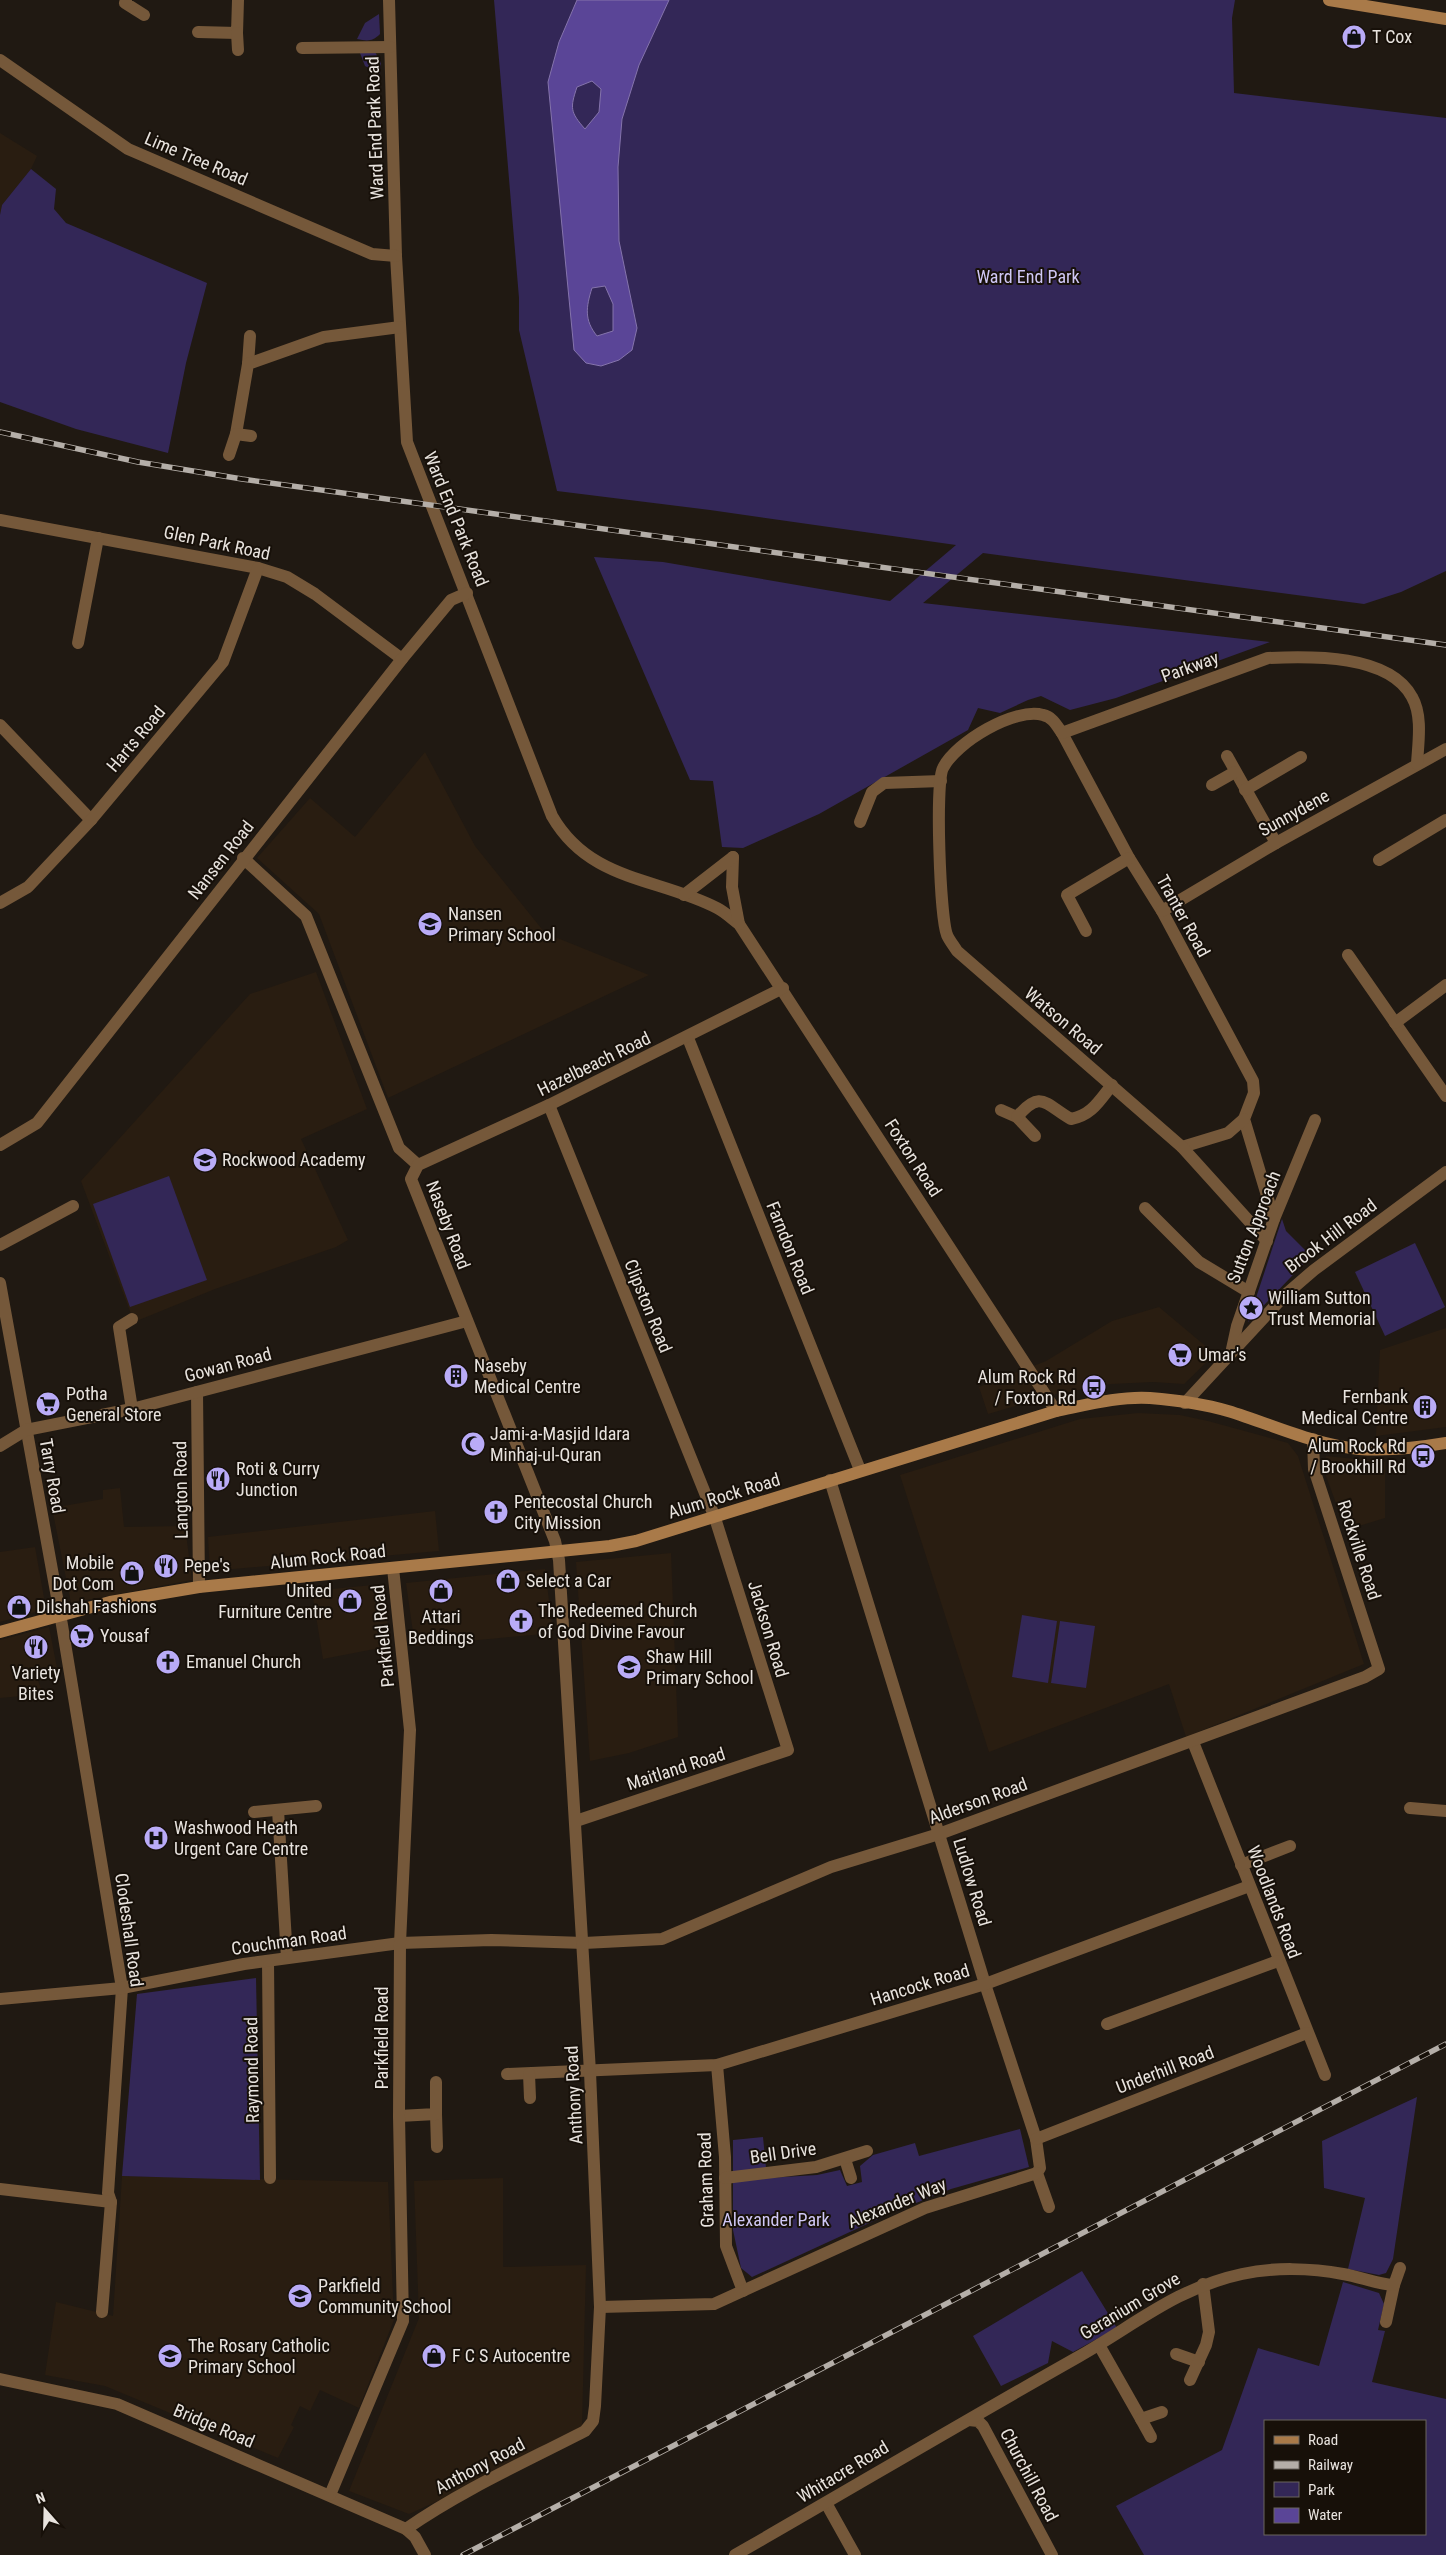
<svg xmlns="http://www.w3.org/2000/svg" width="1446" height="2555" font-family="'Roboto Condensed',sans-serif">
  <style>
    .built { fill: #291d11 }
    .green { fill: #332757; fill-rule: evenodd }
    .water { fill: #5a4597; stroke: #8574ac; fill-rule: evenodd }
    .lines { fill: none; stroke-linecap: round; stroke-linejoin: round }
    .street { stroke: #75583a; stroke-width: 12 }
    .secondary { stroke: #a97a49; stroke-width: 12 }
    .rail-casing { stroke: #b4aea8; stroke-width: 5.5 }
    .rail { stroke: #171009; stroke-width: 4; stroke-dasharray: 11; stroke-linecap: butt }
    .labels { text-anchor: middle; stroke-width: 4; stroke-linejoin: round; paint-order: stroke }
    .poi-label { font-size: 18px; fill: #e8e3de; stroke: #171009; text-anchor: start }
    .street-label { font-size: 18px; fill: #e8e3de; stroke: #171009 }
    .park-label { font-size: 18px; fill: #d0c8f6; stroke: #171009 }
  </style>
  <rect width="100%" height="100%" fill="#201912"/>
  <g class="built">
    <polygon points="0,133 37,156 31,169 2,205 0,215"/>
    <polygon points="425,752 475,846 545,933 649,975 388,1098 319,914 257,858 310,798 355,837"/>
    <polygon points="316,972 367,1109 301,1139 348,1240 336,1247 215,1289 134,1322 81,1181 250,994"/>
    <polygon points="1159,1307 1215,1354 1184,1384 1153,1382 1111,1384 1056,1394 988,1414 979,1387 1046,1361 1112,1321"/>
    <polygon points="1446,1328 1446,1427 1376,1436 1380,1350"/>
    <polygon points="1138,1413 1180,1415 1208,1421 1288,1443 1298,1456 1364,1664 1186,1737 1169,1684 989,1752 900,1475 1080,1419"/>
    <polygon points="1326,1456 1385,1462 1385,1518 1346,1530 1323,1468"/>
    <polygon points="120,1488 124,1527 185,1526 192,1580 71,1603 52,1508 103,1499 103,1490"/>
    <polygon points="435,1511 439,1551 210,1571 208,1537"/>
    <polygon points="35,1547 46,1609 0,1622 0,1552"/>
    <polygon points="671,1553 678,1737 629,1753 590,1761 576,1562"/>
    <polygon points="545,1569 553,1633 415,1646 406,1583"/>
    <polygon points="383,1584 390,1646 323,1659 312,1591"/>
    <polygon points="49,1627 57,1668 36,1675 43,1694 0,1698 0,1640"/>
    <polygon points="122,2176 388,2182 394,2320 359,2408 320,2390 310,2411 300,2406 291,2425 294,2427 278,2458 105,2386 45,2375 56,2302 113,2316"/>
    <polygon points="503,2178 503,2267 586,2265 582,2427 438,2501 409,2514 349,2491 419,2318 414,2181"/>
  </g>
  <g class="green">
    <polygon points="494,0 1235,0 1232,18 1234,93 1446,118 1446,571 1401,592 1364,604 983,553 923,603 1270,642 1116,698 1070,710 1041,696 1028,700 1000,713 978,708 968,730 819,814 743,848 722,847 713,781 690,780 594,557 663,562 890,601 956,545 710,510 557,491 519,330 519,298"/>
    <path d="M379,14l1,20c-8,8 -13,7 -23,5l8,-16z"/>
    <polygon points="375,52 381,62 380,74 365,66 360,53"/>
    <polygon points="31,169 56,189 54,209 66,223 207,283 186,363 168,453 76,429 0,402 0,215 2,205"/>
    <polygon points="169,1176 207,1280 130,1307 93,1204"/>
    <polygon points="1282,1219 1286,1231 1311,1256 1248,1322"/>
    <polygon points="1415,1243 1445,1307 1385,1336 1355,1272"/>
    <polygon points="1022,1615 1057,1621 1048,1683 1012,1677"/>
    <polygon points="1060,1621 1095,1626 1086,1688 1051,1683"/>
    <polygon points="256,1978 260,2180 122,2176 137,1994"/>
    <polygon points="1417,2097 1393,2259 1386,2273 1379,2275 1348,2269 1365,2198 1324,2188 1322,2141"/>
    <polygon points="1020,2129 1029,2167 951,2189 891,2213 752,2277 741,2268 733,2230 733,2140 763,2137 767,2178 817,2175 840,2170 847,2186 862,2182 860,2166 873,2155 915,2143 919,2156"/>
    <polygon points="1082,2271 1117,2328 1073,2352 1052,2341 1048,2363 1001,2386 973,2336"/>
    <path d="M1343,2282l36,11 5,11 -6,26 7,1 -13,51 74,17v156h-302l-28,-49 106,-56 36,-102 61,18zM1265,2421h160v113h-160z"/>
  </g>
  <path class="water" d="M577,0h92l-30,65 -17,54 -4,48 1,74 18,87 -5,22 -13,10 -18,6 -15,-3 -12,-13 -26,-268 11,-40zM592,81l9,8 -2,23 -14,17c-15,-17 -15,-21 -8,-42zM605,286l8,18v27l-16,5c-13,-16 -11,-29 -5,-48z"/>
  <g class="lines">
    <g class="street">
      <polyline points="126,0 125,3 144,15"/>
      <path d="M389,0l7,256 11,186 145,374c38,66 105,61 165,92 8,4 15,11 22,16l317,487"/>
      <polyline points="198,32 237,33 238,0"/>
      <polyline points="237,33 238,50"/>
      <polyline points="302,48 390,47"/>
      <polyline points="0,60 128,149 372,254 396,256"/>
      <polyline points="248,364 250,336"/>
      <polyline points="236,434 248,364 324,337 400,327"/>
      <polyline points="229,455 236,434 251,436"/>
      <polyline points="0,520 258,568 287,577 315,594 402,659"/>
      <polyline points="78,643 98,538"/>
      <polyline points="0,725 91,820"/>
      <polyline points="1062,733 1129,858 1162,911 1253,1081 1254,1093 1244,1119 1274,1219"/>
      <polyline points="1227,756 1276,843"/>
      <polyline points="1212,785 1235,772"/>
      <polyline points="1245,790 1301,757"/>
      <polyline points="860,822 872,792 884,783 941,781"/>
      <polyline points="733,857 732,887 739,924"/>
      <polyline points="243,858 306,916 399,1148 418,1165"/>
      <polyline points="1379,860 1446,820"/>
      <polyline points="684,895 733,857"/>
      <polyline points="0,903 28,887 91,820 223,662 258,568"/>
      <polyline points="1162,911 1276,843 1446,749"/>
      <polyline points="1086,931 1067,895 1129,858"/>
      <polyline points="1348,955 1446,1096"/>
      <polyline points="1395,1023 1446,985"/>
      <polyline points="688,1038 860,1470"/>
      <polyline points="549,1105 715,1518 788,1750 576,1821"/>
      <polyline points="1001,1110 1017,1117 1035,1136"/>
      <path d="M1017,1117c24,-28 28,-13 54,2 21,-4 28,-18 41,-34"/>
      <polyline points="0,1145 37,1123 402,659 451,600 467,593"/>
      <polyline points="1182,1147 1228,1133 1244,1119"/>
      <polyline points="1145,1208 1199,1262 1249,1292"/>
      <path d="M1267,1241l-85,-94 -225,-196c-3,-5 -8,-11 -10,-16 -7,-19 -12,-152 -4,-167 13,-26 72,-61 100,-53 10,2 14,11 19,18l206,-75c43,-2 121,-4 144,39 11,19 6,47 5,67"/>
      <polyline points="0,1245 73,1206"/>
      <polyline points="0,1283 62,1625 122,1988 108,2193 111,2202 102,2312"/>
      <polyline points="132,1319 119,1327 132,1409"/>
      <polyline points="1232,1349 1237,1326 1274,1219 1315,1120"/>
      <polyline points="197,1392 199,1587"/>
      <polyline points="1185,1403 1285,1295 1314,1270 1446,1172"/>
      <polyline points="0,1446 26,1430 132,1409 467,1321"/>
      <polyline points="830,1480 985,1984 1036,2139 1040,2168 1037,2173 1049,2207"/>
      <polyline points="1193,1742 1325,2075"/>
      <polyline points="1410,1808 1446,1811"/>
      <polyline points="278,1810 287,1958"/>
      <polyline points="254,1812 316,1806"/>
      <polyline points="1241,1865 1290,1846"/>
      <polyline points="268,1961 270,2178"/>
      <polyline points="0,1999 122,1988 244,1964 400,1943 491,1940 584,1943 662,1939 831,1867 939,1834 1365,1677 1379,1669 1314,1469 1313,1439"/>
      <polyline points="1107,2024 1278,1961"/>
      <polyline points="717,2065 725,2157 726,2246 743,2291"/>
      <polyline points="507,2074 717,2065 985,1984 1249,1886"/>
      <polyline points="529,2074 530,2098"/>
      <polyline points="436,2114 437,2147"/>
      <polyline points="399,2116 436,2114 436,2082"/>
      <polyline points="1036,2139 1307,2033"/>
      <polyline points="845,2159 851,2178"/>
      <polyline points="725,2178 816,2167 867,2151"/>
      <polyline points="0,2189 111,2202"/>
      <polyline points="600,2307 714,2304 925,2208 1037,2173"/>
      <polyline points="1386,2322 1394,2285"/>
      <polyline points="1099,2345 1141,2419 1162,2412"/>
      <polyline points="1176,2354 1199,2362"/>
      <polyline points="0,2379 117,2404 406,2529 415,2537 425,2555"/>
      <polyline points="1190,2380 1206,2345 1209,2332 1203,2284"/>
      <polyline points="1141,2419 1151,2437"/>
      <polyline points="969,2420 978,2421 983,2426 1052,2555"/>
      <polyline points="330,2495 403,2321 399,2116 400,1943 410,1730 393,1568"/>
      <polyline points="826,2503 855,2555"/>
      <path d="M406,2529c56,-39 119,-67 179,-98l8,-10 2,-15 5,-99 -10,-235 -31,-512 -4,-19 -144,-362 7,-14 131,-60 234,-117"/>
      <path d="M735,2555c115,-66 228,-133 343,-198 57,-32 98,-69 164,-83 31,-7 69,-6 101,0 18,3 33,10 51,11l6,-17"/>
    </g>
    <g class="secondary">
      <polyline points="1329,0 1446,19"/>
      <path d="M0,1632l110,-30 89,-15 411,-41 26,-5 420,-130c30,-6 64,-15 94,-13 25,2 54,6 78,13 43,13 86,34 131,38 30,2 58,-1 87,-6"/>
    </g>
    <defs>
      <g id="rail">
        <polyline points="0,432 138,462 242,479 1446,645"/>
        <polyline points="463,2555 1446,2044"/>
      </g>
    </defs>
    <use href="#rail" class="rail-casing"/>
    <use href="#rail" class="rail"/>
  </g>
  <defs>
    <symbol id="shop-disc" viewBox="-11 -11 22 22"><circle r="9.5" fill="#b9abf7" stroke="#171009"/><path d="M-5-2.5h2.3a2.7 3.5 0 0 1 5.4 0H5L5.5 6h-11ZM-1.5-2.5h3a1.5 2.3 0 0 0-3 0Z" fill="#111"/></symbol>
    <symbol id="school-disc" viewBox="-11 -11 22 22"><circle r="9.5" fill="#b9abf7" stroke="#171009"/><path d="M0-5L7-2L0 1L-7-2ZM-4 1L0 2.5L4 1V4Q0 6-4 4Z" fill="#111"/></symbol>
    <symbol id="sight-disc" viewBox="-11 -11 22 22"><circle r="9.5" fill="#b9abf7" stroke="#171009"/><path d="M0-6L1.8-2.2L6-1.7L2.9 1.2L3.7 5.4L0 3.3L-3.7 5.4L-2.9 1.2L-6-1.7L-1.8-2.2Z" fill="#111"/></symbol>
    <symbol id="supermarket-disc" viewBox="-11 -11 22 22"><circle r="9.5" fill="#b9abf7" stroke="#171009"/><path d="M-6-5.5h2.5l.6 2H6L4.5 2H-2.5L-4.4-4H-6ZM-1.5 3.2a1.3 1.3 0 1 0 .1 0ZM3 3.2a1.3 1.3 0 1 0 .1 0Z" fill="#111"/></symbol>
    <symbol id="building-disc" viewBox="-11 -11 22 22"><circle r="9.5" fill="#b9abf7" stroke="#171009"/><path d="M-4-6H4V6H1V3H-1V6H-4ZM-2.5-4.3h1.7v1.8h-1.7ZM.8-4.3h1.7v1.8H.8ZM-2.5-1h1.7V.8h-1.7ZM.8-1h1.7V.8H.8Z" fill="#111"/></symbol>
    <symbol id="bus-disc" viewBox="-11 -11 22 22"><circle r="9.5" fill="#b9abf7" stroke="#171009"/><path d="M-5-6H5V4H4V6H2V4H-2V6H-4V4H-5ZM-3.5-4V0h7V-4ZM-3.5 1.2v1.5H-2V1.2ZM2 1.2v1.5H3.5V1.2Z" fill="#111"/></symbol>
    <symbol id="mosque-disc" viewBox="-11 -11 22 22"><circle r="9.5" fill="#b9abf7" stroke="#171009"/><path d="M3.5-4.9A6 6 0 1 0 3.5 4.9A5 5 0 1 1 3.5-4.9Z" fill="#111"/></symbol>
    <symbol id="restaurant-disc" viewBox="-11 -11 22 22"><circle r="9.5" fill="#b9abf7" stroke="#171009"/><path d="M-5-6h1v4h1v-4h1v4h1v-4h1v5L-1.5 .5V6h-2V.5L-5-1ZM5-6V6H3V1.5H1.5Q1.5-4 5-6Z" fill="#111"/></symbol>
    <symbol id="church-disc" viewBox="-11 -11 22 22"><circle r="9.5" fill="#b9abf7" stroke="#171009"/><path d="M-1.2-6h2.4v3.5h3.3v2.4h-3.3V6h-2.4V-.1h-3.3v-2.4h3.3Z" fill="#111"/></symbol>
    <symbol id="hospital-disc" viewBox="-11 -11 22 22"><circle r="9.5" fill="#b9abf7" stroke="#171009"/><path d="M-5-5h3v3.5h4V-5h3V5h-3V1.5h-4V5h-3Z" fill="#111"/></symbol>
  </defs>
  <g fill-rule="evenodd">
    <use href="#shop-disc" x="1340" y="23" width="28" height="28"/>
    <use href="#school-disc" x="416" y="910" width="28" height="28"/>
    <use href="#school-disc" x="191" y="1146" width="28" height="28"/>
    <use href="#sight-disc" x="1237" y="1294" width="28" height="28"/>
    <use href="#supermarket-disc" x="1166" y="1341" width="28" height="28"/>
    <use href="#building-disc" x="442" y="1362" width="28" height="28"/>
    <use href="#bus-disc" x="1080" y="1373" width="28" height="28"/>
    <use href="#supermarket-disc" x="34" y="1390" width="28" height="28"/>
    <use href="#building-disc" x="1411" y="1393" width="28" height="28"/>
    <use href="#mosque-disc" x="459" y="1430" width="28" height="28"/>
    <use href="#bus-disc" x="1409" y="1442" width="28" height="28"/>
    <use href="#restaurant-disc" x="204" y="1465" width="28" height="28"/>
    <use href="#church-disc" x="482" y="1498" width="28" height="28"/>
    <use href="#restaurant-disc" x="152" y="1552" width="28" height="28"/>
    <use href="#shop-disc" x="118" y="1559" width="28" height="28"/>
    <use href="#shop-disc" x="494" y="1567" width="28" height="28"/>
    <use href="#shop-disc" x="427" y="1577" width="28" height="28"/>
    <use href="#shop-disc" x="336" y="1587" width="28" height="28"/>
    <use href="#shop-disc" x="5" y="1593" width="28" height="28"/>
    <use href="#church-disc" x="507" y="1607" width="28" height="28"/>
    <use href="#supermarket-disc" x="68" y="1622" width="28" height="28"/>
    <use href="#restaurant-disc" x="22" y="1633" width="28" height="28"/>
    <use href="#church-disc" x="154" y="1648" width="28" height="28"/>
    <use href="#school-disc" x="615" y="1653" width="28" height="28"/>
    <use href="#hospital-disc" x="142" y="1824" width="28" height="28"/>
    <use href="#school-disc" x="286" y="2282" width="28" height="28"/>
    <use href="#school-disc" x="156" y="2342" width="28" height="28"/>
    <use href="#shop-disc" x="420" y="2342" width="28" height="28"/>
  </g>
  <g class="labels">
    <g class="poi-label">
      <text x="1372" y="43">T Cox</text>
      <text x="448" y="920">Nansen<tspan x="448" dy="21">Primary School</tspan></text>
      <text x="222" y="1166">Rockwood Academy</text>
      <text x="1268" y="1304">William Sutton<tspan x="1268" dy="21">Trust Memorial</tspan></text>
      <text x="1198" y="1361">Umar's</text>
      <text x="474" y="1372">Naseby<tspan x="474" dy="21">Medical Centre</tspan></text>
      <text x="1076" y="1383" text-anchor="end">Alum Rock Rd<tspan x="1076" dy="21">/ Foxton Rd</tspan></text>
      <text x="66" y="1400">Potha<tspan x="66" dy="21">General Store</tspan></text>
      <text x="1408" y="1403" text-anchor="end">Fernbank<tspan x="1408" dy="21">Medical Centre</tspan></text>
      <text x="490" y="1440">Jami-a-Masjid Idara<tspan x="490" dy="21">Minhaj-ul-Quran</tspan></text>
      <text x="1406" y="1452" text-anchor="end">Alum Rock Rd<tspan x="1406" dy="21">/ Brookhill Rd</tspan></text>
      <text x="236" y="1475">Roti &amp; Curry<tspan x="236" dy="21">Junction</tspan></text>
      <text x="514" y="1508">Pentecostal Church<tspan x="514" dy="21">City Mission</tspan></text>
      <text x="114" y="1569" text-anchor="end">Mobile<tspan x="114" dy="21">Dot Com</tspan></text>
      <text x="184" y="1572">Pepe's</text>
      <text x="526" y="1587">Select a Car</text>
      <text x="332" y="1597" text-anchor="end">United<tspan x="332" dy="21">Furniture Centre</tspan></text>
      <text x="36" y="1613">Dilshah Fashions</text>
      <text x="538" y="1617">The Redeemed Church<tspan x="538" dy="21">of God Divine Favour</tspan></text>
      <text x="441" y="1623" text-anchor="middle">Attari<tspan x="441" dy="21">Beddings</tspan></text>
      <text x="100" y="1642">Yousaf</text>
      <text x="646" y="1663">Shaw Hill<tspan x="646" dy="21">Primary School</tspan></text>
      <text x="186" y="1668">Emanuel Church</text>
      <text x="36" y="1679" text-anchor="middle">Variety<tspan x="36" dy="21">Bites</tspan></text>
      <text x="174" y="1834">Washwood Heath<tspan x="174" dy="21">Urgent Care Centre</tspan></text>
      <text x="318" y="2292">Parkfield<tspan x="318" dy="21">Community School</tspan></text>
      <text x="188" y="2352">The Rosary Catholic<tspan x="188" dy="21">Primary School</tspan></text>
      <text x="452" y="2362">F C S Autocentre</text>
    </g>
    <g class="street-label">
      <text transform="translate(375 128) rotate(-92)" y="6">Ward End Park Road</text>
      <text transform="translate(196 159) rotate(23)" y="6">Lime Tree Road</text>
      <text transform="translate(456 519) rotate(68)" y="6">Ward End Park Road</text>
      <text transform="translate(217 543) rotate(12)" y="6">Glen Park Road</text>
      <text transform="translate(1190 667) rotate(-20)" y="6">Parkway</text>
      <text transform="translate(136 739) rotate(-50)" y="6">Harts Road</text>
      <text transform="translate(1294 813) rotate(-29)" y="6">Sunnydene</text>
      <text transform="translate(221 860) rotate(-52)" y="6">Nansen Road</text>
      <text transform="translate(1183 916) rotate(61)" y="6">Tranter Road</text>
      <text transform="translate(1063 1021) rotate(40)" y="6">Watson Road</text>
      <text transform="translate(594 1064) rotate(-26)" y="6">Hazelbeach Road</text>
      <text transform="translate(913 1158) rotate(57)" y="6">Foxton Road</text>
      <text transform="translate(448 1225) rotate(69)" y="6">Naseby Road</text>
      <text transform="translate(1254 1227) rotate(-69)" y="6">Sutton Approach</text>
      <text transform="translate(1331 1236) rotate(-37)" y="6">Brook Hill Road</text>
      <text transform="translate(790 1248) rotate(68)" y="6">Farndon Road</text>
      <text transform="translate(648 1306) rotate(68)" y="6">Clipston Road</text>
      <text transform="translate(228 1365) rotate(-15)" y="6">Gowan Road</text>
      <text transform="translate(52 1476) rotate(80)" y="6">Tarry Road</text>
      <text transform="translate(181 1490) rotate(-91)" y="6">Langton Road</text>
      <text transform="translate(724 1496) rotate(-17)" y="6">Alum Rock Road</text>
      <text transform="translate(1359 1550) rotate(72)" y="6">Rockville Road</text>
      <text transform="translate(328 1557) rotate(-6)" y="6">Alum Rock Road</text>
      <text transform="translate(768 1629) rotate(73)" y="6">Jackson Road</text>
      <text transform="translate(383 1636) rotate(-96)" y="6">Parkfield Road</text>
      <text transform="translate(676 1769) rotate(-18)" y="6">Maitland Road</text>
      <text transform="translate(978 1801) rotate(-20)" y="6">Alderson Road</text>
      <text transform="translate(972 1882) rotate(73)" y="6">Ludlow Road</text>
      <text transform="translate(1274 1902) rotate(69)" y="6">Woodlands Road</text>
      <text transform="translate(129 1930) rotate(82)" y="6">Clodeshall Road</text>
      <text transform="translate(289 1941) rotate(-8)" y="6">Couchman Road</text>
      <text transform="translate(920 1985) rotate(-17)" y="6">Hancock Road</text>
      <text transform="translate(382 2038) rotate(-90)" y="6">Parkfield Road</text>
      <text transform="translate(252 2070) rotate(-91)" y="6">Raymond Road</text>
      <text transform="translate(1165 2070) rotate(-21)" y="6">Underhill Road</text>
      <text transform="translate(574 2095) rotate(-93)" y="6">Anthony Road</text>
      <text transform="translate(783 2153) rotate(-8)" y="6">Bell Drive</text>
      <text transform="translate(706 2180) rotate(-92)" y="6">Graham Road</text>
      <text transform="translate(897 2203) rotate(-22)" y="6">Alexander Way</text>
      <text transform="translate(1130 2306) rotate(-31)" y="6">Geranium Grove</text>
      <text transform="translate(214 2426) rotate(23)" y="6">Bridge Road</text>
      <text transform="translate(480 2466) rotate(-28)" y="6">Anthony Road</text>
      <text transform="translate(843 2472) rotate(-31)" y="6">Whitacre Road</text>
      <text transform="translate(1029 2475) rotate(62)" y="6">Churchill Road</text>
    </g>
    <g class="park-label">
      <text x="1028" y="283">Ward End Park</text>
      <text x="776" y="2226">Alexander Park</text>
    </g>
  </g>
  <rect x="1264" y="2420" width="162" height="115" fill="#171009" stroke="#6b645e"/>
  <rect x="1274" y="2436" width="25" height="8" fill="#a97a49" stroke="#6b645e"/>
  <text x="1308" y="2445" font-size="15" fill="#e8e3de">Road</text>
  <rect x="1274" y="2461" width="25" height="8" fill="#b4aea8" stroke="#6b645e"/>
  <text x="1308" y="2470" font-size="15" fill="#e8e3de">Railway</text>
  <rect x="1274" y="2482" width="25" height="15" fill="#332757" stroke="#6b645e"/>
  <text x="1308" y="2495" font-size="15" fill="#e8e3de">Park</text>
  <rect x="1274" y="2508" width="25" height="15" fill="#5a4597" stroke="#6b645e"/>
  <text x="1308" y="2520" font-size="15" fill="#e8e3de">Water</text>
  <g transform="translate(45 2510) rotate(340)" stroke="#171009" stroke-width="4" paint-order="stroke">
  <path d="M0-4L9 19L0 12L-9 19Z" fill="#e8e3de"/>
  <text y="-8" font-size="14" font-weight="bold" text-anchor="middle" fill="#e8e3de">N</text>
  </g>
</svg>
